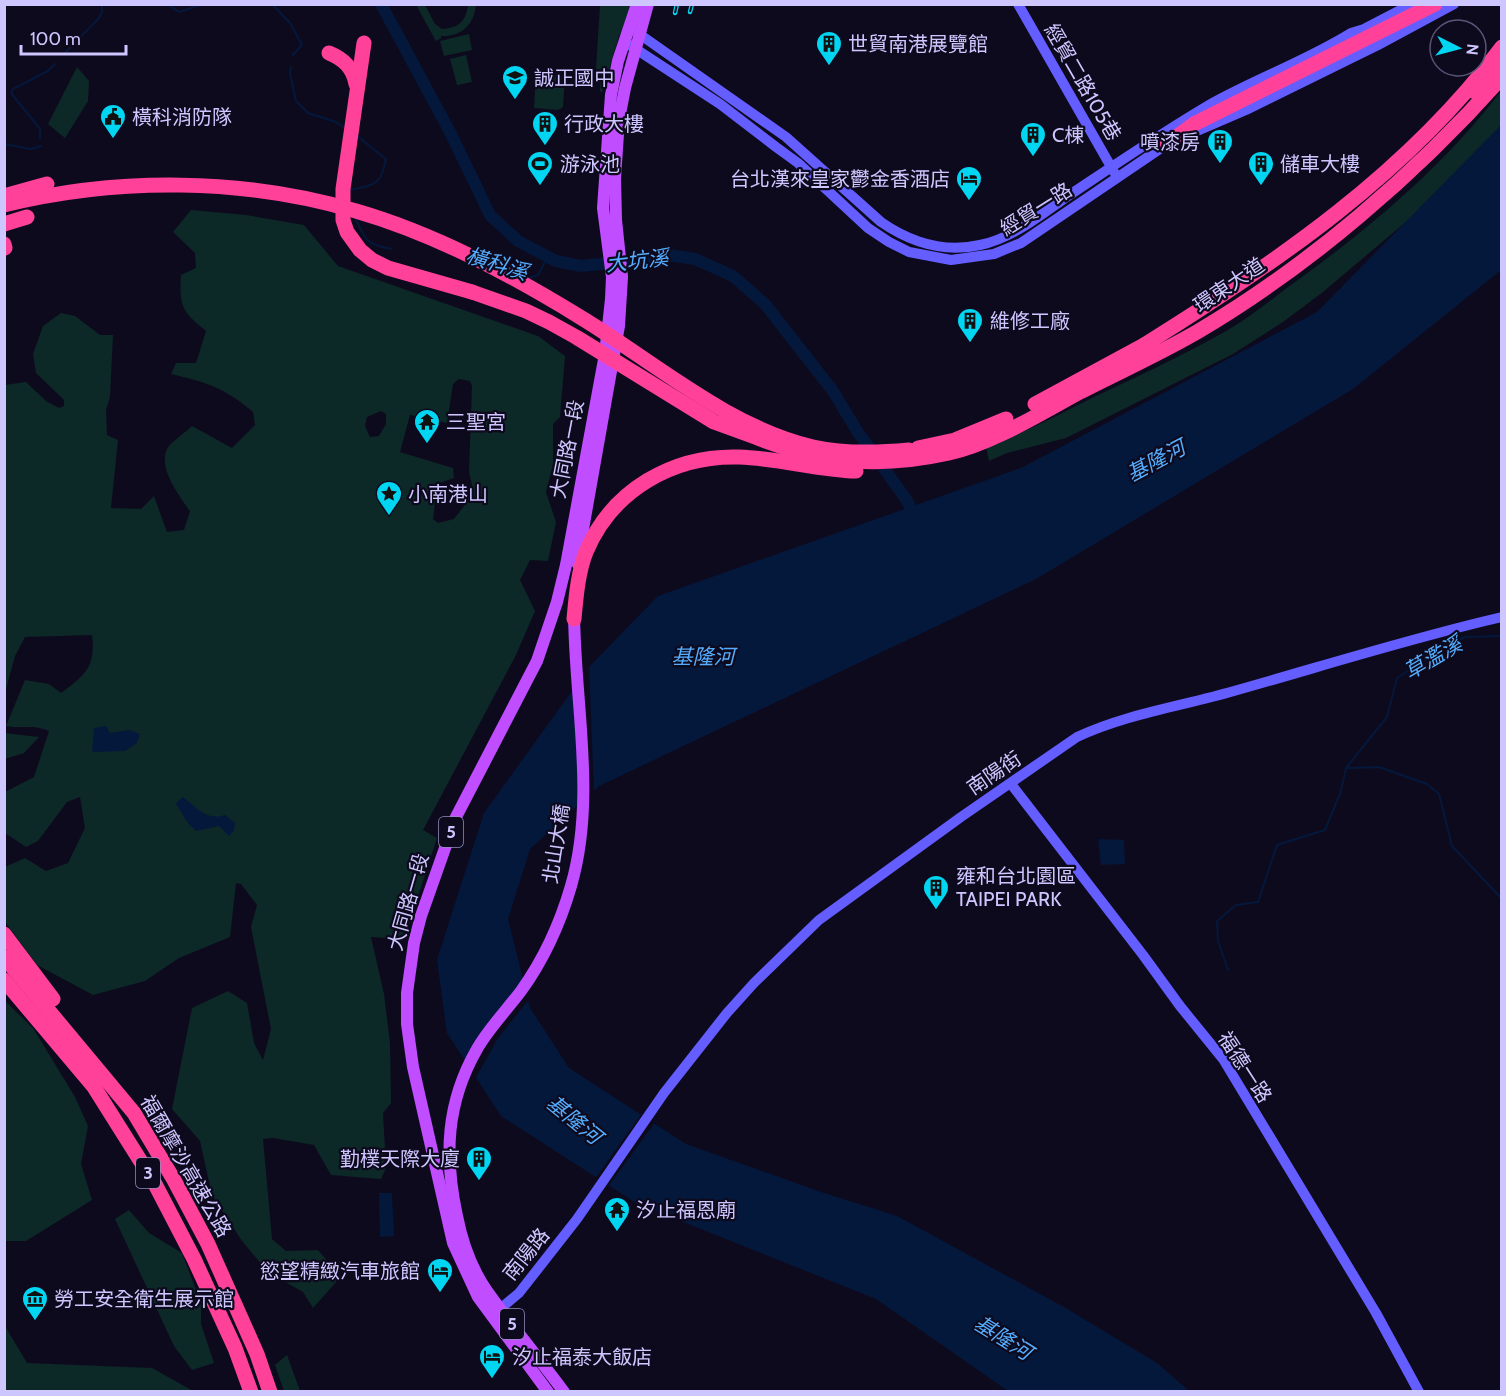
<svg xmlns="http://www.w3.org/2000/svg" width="1506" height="1396" font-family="Cabin,'Noto Sans TC',sans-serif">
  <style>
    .green { fill: #0c2827; fill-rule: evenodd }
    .water { fill: #04183c }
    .pier { fill: #0e0a1e }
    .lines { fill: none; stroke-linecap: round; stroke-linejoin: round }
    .stream { stroke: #04183c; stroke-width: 2 }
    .river { stroke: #04183c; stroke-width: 12 }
    .secondary { stroke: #645dff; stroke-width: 10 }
    .primary { stroke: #c04dff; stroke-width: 12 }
    .highway { stroke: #ff4199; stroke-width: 15 }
    .rail-casing { stroke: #00d5f1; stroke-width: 4.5 }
    .rail { stroke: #0e0a1e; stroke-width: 2; stroke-dasharray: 7; stroke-linecap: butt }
    .highway-bridge { stroke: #ff4199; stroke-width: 15 }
    .labels { text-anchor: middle; stroke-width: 4.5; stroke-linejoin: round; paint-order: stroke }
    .shield { fill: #0e0a1e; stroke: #948ebc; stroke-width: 1.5 }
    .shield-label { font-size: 18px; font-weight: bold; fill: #cec6ff }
    .poi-label { font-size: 20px; fill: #cec6ff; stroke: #0e0a1e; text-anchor: start }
    .street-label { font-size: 20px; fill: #cec6ff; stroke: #0e0a1e }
    .water-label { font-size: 21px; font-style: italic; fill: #54adff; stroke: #0e0a1e }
  </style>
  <rect width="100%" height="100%" fill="#0e0a1e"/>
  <g class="green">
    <path d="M416,5h9l10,19 7,5c17,-1 24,-8 26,-24h8c-2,20 -15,32 -35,31v2l-5,3z"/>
    <polygon points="600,5 631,5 624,27 619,36 602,93 600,91 601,70 596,69"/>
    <polygon points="469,34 472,50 444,56 440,41"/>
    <polygon points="466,55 472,82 457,85 450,59"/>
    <polygon points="77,67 89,81 88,101 65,138 48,124"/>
    <polygon points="536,74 565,76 563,107 558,110 534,108"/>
    <path d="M1501,91v38l-55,59 -123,104 -40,30 -50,32 -167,84 -59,15 -18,8 -4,-18c13,-4 27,-7 39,-12 24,-10 47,-23 70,-34 45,-21 91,-43 134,-67 24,-14 45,-32 67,-48 76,-55 149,-116 206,-191z"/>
    <path d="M191,210l55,5 58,10 34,41 200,70 27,20 -5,61 -7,7v40l-7,28 10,30 -8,39 -18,-1 -10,20 15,31 -19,44 -93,175 14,8 -33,101 -33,-2 13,57 6,49 1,60 -8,10 3,55 -5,11 -50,-4 -17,-30 -41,-7 -10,1 9,100 14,12 32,-1 14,16 5,15 -24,27 -10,-16 -35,-20 -26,-31 -30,-46 -12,-54 -28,-32 20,-101 36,-17 19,12 7,40 9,17 8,-31 -20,-102 6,-22 -16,-21 -5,-1 -6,54 -51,21 -34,23 -52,14 -56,-30 -32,-43v-55l20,-9 21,13 22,-8 17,-35 -5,-31 -13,5 -29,39 -12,6 -21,-14v-41l29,-15 15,-46c-16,-7 -26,-2 -43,-5l19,-46 24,4 12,9c24,-18 35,-26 31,-58l-67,2 -10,19 -10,37v-308l21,-3 20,19 13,7 5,-2v-6l-28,-27 -3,-19 10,-28 18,-13 14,3 25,19h13l-3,62 -4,13 1,25 11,5 -7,68 30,1 13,-13 13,36 17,-2 6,-19c-11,-15 -35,-47 -21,-65 6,-7 16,-13 23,-20l40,22 23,-23 -2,-13c-28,-24 -47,-30 -82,-38l5,-11h20l10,-32c-24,-19 -27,-25 -25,-56l15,-7 -1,-15 -22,-21zM459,379l11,2 2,5 -3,86 5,21 -20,26 -16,4 -5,-4 4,-35 17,-6 -1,-10 -53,-16 10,-37 37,8 6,-39zM381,411l5,3v10l-7,12 -9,1 -5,-11 2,-9z"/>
    <polygon points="5,733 39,737 24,753 5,759"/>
    <polygon points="4,1000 33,1028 75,1097 88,1126 81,1164 92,1200 26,1241 5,1241"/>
    <polygon points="129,1210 149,1233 182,1253 201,1303 201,1324 214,1363 192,1370 174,1346 115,1219"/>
    <polygon points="5,1326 27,1363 152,1368 193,1391 5,1391"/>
    <polygon points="287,1355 300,1391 284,1391 275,1365"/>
  </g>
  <g class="water">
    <polygon points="1501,125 1501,270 1353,389 1036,579 599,786 530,849 508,919 530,1008 569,1068 686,1144 821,1192 897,1216 1064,1307 1157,1363 1189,1391 1008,1391 876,1299 636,1203 501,1116 447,1033 437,960 484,813 590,666 658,596 1021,468 1317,312"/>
    <polygon points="106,726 110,733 129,730 140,734 137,743 125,751 92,752 94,728"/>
    <path d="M183,797c15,11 22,24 42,18l10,8 -1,7 -5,6 -10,-10 -23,5 -9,-9 -11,-19z"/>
    <polygon points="1098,839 1124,840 1125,864 1101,865"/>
    <polygon points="379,1193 392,1193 394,1236 380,1237"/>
  </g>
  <g class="pier">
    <polygon points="589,663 594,794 583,805 577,680"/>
    <polygon points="525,976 531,997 498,1038 474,1081 465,1067"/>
    <polygon points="643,1112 656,1121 607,1188 594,1180"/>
  </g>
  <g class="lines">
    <g class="stream">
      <polyline points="167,4 179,12 203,4"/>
      <polyline points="272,4 290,23 302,45 293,55"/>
      <polyline points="65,53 99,18 102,12 102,4"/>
      <polyline points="291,67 290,73 296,101 308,113 336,122 346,129"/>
      <polyline points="40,138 40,129 11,93 13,89 48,71 55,64"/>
      <polyline points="4,144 31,149 41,146"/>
      <path d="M349,190c25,-5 32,-4 37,-31l-30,-24"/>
      <path d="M355,217c10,23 11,27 36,32"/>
      <polyline points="529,278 538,275 547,258"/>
      <polyline points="1347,768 1379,767 1427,784 1439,794 1452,846 1502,899"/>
      <polyline points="1228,970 1218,941 1217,921 1236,905 1258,902 1277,845 1325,830 1341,791 1346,768 1387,717 1397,678 1442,649 1465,637 1502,636"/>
    </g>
    <polyline class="river" points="381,4 450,132 490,215 518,241 556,261 581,266 631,261 644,262 669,255 695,259 733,276 765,304 833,391 857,431 906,499 917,520"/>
    <g class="secondary">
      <polyline points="1018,4 1114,172"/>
      <path d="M635,31l151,106 95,85c29,20 63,31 99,23 35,-7 65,-34 94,-53 45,-30 89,-60 135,-87 46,-26 97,-44 142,-72l13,-4 48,-25"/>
      <polyline points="625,42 720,104 776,147 798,163 868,228 889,242 909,252 951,260 994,254 1021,243 1167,144 1246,110 1378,45 1454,4"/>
      <polyline points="1011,784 1143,955 1180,1006 1223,1059 1376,1313 1419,1392"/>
      <path d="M501,1308l18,-15 58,-74 87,-126 63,-80 27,-30 65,-63 142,-103 116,-80c49,-23 105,-31 157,-46 89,-25 177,-53 268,-74"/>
    </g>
    <g class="primary">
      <polyline points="577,563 619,326 622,277 616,220 615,178 619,119 625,88 648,4"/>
      <polyline points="548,1392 478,1297 453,1243 413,1067 407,1024 407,993 414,943 421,916 456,817 537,661 557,602 566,565 605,354 611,299 612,277 603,208 611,95 618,61 637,4"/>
      <path d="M564,1392c-25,-34 -53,-67 -77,-101 -16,-23 -25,-49 -30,-75 -13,-60 -11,-113 20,-167 12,-21 29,-38 44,-58 23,-32 39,-67 50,-105 26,-89 3,-185 3,-276"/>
    </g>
    <g class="highway">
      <polyline points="364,43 343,189 343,220 347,232 360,250 372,260 388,268 472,292"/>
      <path d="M329,53c15,6 24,15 27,31"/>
      <polyline points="1475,92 1502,60"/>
      <polyline points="1167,144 1194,124 1435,4"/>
      <polyline points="4,196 47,184"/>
      <polyline points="4,224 27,217"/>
      <polyline points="4,244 5,248"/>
      <path d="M1144,345c132,-82 264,-172 358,-298"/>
      <polyline points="1035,404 1144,345 1152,342"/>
      <path d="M758,438c63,26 124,30 191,15 42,-9 92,-40 131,-61 39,-20 79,-38 117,-60 112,-66 219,-158 305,-255"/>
      <polyline points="918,448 955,440 1006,419"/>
      <path d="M574,619c2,-22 4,-47 12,-67 26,-62 87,-97 153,-95 39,1 78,13 117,14"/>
      <polyline points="4,934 53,999"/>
      <polyline points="4,957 134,1113 174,1180 208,1244 257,1354 270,1392"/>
      <polyline points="4,980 94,1087 155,1184 194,1259 235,1348 251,1392"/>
    </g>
    <defs>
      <g id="rail">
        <polyline points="690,12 692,4"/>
        <polyline points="675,13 677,4"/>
      </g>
    </defs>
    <use href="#rail" class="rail-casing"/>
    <use href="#rail" class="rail"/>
    <g class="highway-bridge">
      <path d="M4,205c114,-28 240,-27 352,6 79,23 154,63 224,106 73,44 149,111 233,130 32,7 64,6 96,3"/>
      <polyline points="472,292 526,311 549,322 576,337 714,422 758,438"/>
    </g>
  </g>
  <defs>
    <symbol id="building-pin" viewBox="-11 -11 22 30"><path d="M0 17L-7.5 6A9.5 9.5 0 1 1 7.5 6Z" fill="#00d5f1" stroke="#0e0a1e"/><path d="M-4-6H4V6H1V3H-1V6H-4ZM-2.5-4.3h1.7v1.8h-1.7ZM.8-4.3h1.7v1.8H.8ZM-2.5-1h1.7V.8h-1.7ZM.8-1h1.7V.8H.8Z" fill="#111"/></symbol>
    <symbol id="school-pin" viewBox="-11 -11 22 30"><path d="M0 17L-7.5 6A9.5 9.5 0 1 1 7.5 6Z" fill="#00d5f1" stroke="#0e0a1e"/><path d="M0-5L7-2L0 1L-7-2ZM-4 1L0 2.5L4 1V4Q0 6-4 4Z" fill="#111"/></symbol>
    <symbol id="civic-pin" viewBox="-11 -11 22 30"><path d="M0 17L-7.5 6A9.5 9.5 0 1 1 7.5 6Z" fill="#00d5f1" stroke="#0e0a1e"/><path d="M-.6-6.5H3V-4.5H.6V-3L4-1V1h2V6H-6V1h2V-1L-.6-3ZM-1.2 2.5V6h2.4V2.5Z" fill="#111"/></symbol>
    <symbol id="stadium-pin" viewBox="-11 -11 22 30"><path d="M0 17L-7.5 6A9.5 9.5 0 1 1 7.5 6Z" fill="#00d5f1" stroke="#0e0a1e"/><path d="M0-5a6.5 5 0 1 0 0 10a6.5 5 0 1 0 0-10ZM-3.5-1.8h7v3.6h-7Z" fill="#111"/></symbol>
    <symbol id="hotel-pin" viewBox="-11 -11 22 30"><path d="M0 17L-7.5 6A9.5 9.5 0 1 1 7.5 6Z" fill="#00d5f1" stroke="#0e0a1e"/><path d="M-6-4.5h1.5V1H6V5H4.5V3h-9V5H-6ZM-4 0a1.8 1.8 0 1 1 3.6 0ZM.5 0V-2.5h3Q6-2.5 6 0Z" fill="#111"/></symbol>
    <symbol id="temple-pin" viewBox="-11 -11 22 30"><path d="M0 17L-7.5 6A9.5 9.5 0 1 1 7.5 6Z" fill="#00d5f1" stroke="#0e0a1e"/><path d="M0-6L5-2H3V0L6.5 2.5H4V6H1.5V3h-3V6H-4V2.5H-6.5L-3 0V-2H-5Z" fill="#111"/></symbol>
    <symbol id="sight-pin" viewBox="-11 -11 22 30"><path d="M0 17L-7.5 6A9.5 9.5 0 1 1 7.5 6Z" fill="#00d5f1" stroke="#0e0a1e"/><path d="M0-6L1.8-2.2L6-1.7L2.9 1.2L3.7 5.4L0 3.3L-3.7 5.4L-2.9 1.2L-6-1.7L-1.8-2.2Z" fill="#111"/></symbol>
    <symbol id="museum-pin" viewBox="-11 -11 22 30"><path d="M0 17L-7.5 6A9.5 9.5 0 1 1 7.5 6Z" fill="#00d5f1" stroke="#0e0a1e"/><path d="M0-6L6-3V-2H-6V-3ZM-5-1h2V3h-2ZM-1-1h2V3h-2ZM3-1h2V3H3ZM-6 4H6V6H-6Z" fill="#111"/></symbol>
  </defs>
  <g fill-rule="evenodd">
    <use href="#building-pin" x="814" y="29" width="30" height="40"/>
    <use href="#school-pin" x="500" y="63" width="30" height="40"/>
    <use href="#civic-pin" x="98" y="102" width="30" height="40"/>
    <use href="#building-pin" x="530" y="109" width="30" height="40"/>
    <use href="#building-pin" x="1018" y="120" width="30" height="40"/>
    <use href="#building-pin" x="1205" y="127" width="30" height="40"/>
    <use href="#stadium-pin" x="525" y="149" width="30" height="40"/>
    <use href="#building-pin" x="1246" y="149" width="30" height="40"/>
    <use href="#hotel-pin" x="954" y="164" width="30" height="40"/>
    <use href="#building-pin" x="955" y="306" width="30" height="40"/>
    <use href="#temple-pin" x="412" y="407" width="30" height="40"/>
    <use href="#sight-pin" x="374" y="479" width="30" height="40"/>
    <use href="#building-pin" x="921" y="873" width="30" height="40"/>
    <use href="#building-pin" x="464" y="1144" width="30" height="40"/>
    <use href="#temple-pin" x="602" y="1195" width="30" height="40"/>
    <use href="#hotel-pin" x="425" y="1256" width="30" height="40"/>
    <use href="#museum-pin" x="20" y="1284" width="30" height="40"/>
    <use href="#hotel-pin" x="477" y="1342" width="30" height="40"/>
  </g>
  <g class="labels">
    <g class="shield">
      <rect x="439" y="817" width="24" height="30" rx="4.5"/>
      <rect x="136" y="1158" width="24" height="30" rx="4.5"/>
      <rect x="500" y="1309" width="24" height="30" rx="4.5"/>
    </g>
    <g class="shield-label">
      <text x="451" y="838">5</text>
      <text x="148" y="1179">3</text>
      <text x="512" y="1330">5</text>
    </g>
    <g class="poi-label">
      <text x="848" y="51">世貿南港展覽館</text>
      <text x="534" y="85">誠正國中</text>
      <text x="132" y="124">橫科消防隊</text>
      <text x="564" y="131">行政大樓</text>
      <text x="1052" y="142">C棟</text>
      <text x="1200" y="149" text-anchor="end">噴漆房</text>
      <text x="560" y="171">游泳池</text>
      <text x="1280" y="171">儲車大樓</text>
      <text x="950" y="186" text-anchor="end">台北漢來皇家鬱金香酒店</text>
      <text x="990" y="328">維修工廠</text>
      <text x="446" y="429">三聖宮</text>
      <text x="408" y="501">小南港山</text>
      <text x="956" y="883">雍和台北園區<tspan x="956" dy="23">TAIPEI PARK</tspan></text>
      <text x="460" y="1166" text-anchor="end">勤樸天際大廈</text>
      <text x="636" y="1217">汐止福恩廟</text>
      <text x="420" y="1278" text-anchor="end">慾望精緻汽車旅館</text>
      <text x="54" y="1306">勞工安全衛生展示館</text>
      <text x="512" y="1364">汐止福泰大飯店</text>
    </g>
    <g class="street-label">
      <text transform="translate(1083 82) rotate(60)" y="7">經貿二路105巷</text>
      <text transform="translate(1036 209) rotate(-32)" y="7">經貿一路</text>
      <text transform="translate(1229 285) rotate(-34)" y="7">環東大道</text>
      <text transform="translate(567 449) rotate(-79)" y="7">大同路一段</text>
      <text transform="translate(994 773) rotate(-34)" y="7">南陽街</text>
      <text transform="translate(556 844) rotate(-81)" y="7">北山大橋</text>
      <text transform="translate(408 902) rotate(-74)" y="7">大同路一段</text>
      <text transform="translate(1245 1067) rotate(57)" y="7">福德一路</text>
      <text transform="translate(186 1166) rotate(60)" y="7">福爾摩沙高速公路</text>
      <text transform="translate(526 1254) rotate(-51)" y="7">南陽路</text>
    </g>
    <g class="water-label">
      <text transform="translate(637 261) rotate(-6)" y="7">大坑溪</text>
      <text transform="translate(497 264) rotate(17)" y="7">橫科溪</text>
      <text transform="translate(1156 461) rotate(-28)" y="7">基隆河</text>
      <text x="703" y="664">基隆河</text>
      <text transform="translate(1433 658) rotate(-30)" y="7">草濫溪</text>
      <text transform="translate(574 1120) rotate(39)" y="7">基隆河</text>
      <text transform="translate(1003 1338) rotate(32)" y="7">基隆河</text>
    </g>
  </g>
  <rect width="1506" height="1396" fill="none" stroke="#cec6ff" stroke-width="12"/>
  <g transform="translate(1458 48) rotate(96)"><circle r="28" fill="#0e0a1e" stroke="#5b5578" stroke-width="1.5"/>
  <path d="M0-4.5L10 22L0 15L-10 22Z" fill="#00d5f1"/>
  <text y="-9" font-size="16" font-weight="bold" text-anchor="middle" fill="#cec6ff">N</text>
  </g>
  <path d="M21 45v9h105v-9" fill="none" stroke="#cec6ff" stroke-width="3"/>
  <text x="30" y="45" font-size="18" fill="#cec6ff" stroke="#0e0a1e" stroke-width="4.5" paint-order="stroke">100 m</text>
</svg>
